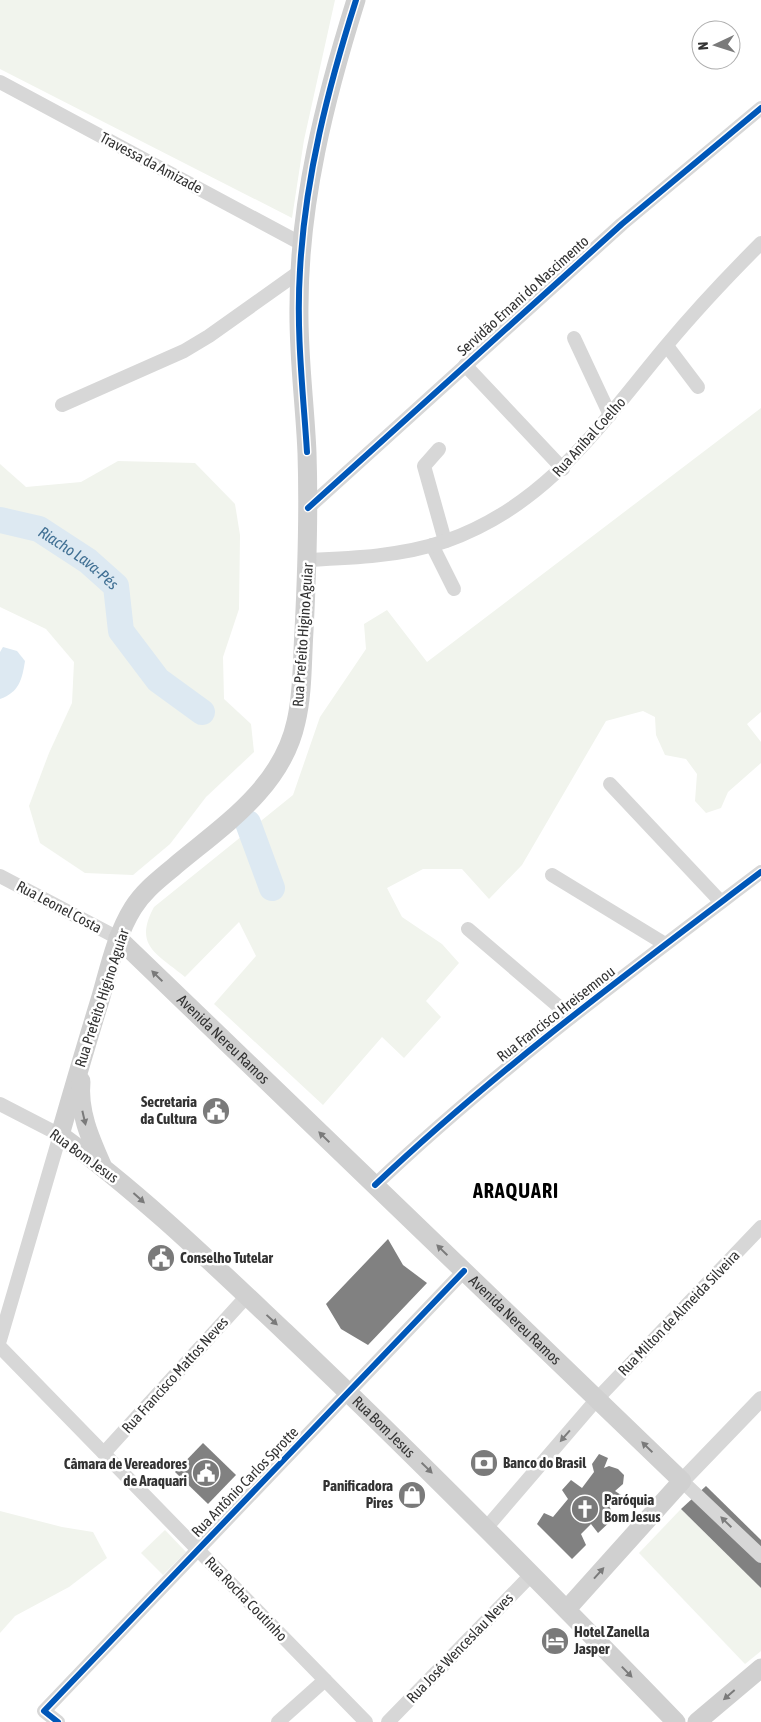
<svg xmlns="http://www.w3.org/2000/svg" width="761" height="1722" font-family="'Asap Condensed',sans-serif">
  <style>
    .green { fill: #f1f4ed }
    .water { fill: #dde9f2 }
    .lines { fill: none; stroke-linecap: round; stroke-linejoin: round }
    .river { stroke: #dde9f2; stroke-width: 26 }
    .building { fill: #818181 }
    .minor { stroke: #d7d7d7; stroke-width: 14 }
    .tertiary { stroke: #d7d7d7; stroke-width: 16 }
    .secondary { stroke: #d0d0d0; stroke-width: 19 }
    .cycleway-casing { stroke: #fff; stroke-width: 9 }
    .cycleway { stroke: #0057b8; stroke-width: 6 }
    .oneway { fill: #7a7a7a }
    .oneway2 { fill: #7d7d7d }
    .labels { text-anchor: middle; stroke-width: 5; stroke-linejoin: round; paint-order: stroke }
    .street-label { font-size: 15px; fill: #333; stroke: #fff }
    .poi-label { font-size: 15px; font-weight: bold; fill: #333; stroke: #fff; text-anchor: start }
    .water-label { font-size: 16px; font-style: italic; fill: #417094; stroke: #fff }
    .district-label { font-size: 20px; font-weight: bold; letter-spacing: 1px; fill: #000; stroke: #fff }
  </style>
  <rect width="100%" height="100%" fill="#fff"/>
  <g class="green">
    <polygon points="0,0 335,0 304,140 292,218 0,69"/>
    <path d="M761,408v304l-14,12 14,18v21l-33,29 -7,16 -15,5 -11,-12 2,-27 -11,-15 -21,-4 -9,-20 -1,-18 -12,-6 -37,10 -84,144 -33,34 -27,-30h-39l-36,19 15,29 40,27 17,19 -33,38 15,16 -37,41 -22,-21 -59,68 -109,-101 42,-48 -17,-34 -54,55c-28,-23 -52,-31 -31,-70l139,-112 27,-78 46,-68 -2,-25 23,-14 40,52z"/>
    <polygon points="118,461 195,463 235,504 240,535 239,609 223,657 224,699 251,724 254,752 206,797 170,844 133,875 85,873 40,843 29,806 49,753 72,703 74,662 46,629 0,607 0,464 26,487 81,482"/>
    <polygon points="681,1509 761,1588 761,1651 745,1664 639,1553"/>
    <polygon points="0,1511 62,1527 93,1532 107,1558 69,1587 15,1616 0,1633"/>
    <polygon points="165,1530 186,1552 163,1575 141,1553"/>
  </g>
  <path class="water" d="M3,647l14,4 8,10c-3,19 -6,31 -25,38v-47z"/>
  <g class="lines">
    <g class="river">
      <path id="s1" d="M0,520l39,9 49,32 28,25 5,45 37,49 44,32"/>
      <polyline points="248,823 272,888"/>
    </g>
  </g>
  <g class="building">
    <polygon points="388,1239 403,1265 427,1283 368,1345 341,1329 326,1304"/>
    <polygon points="203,1443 236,1475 208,1504 175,1472"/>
    <polygon points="599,1454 608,1458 604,1468 609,1466 618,1469 624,1475 623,1484 615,1491 621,1495 609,1506 615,1517 598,1533 591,1524 581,1534 586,1545 572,1559 537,1524 544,1513 553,1517 568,1499 562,1490 571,1480 582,1488 594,1472 592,1464"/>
    <polygon points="706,1486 761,1540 761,1588 681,1509"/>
  </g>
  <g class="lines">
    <g class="minor">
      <polyline points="0,82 302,244"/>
      <polyline points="574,338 610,415"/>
      <polyline points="667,346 698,387"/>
      <polyline points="465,365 563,469"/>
      <polyline points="62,405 184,351 209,336 299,272"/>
      <polyline points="439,449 424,466 445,541"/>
      <polyline points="308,508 622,224 761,108"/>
      <polyline points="432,545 454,589"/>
      <path d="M307,560c47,-2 95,-4 139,-19 102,-36 154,-116 220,-195 30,-36 62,-70 95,-103"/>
      <polyline points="610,784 721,902"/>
      <polyline points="552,875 665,944"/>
      <polyline points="0,876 118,938"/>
      <polyline points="468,929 571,1017"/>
      <polyline points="0,1104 60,1135 0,1340"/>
      <path d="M375,1185c120,-114 254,-213 386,-313"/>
      <polyline points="0,1347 366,1722"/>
      <polyline points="104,1453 247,1296"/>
      <polyline points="682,1481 761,1556"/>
      <polyline points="487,1527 597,1399 761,1227"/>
      <polyline points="58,1722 44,1711 464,1271"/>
      <polyline points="278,1722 325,1680"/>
      <polyline points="388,1722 532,1574"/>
    </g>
    <polyline class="tertiary" points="682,1481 761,1399"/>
    <g class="secondary">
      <path id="s2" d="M356,0c-31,99 -57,202 -57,306 -1,49 6,98 8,147 2,60 0,119 -3,178 -2,30 -1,62 -8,91 -14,65 -72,103 -120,143 -15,13 -32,25 -43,43 -17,27 -24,61 -33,92 -14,45 -27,90 -40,135 80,58 153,129 225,197 134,127 263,258 391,390"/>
      <path id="s3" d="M118,938l564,543 -115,128"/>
      <path d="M81,1081c-3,30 9,57 21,84"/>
      <polyline points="697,1722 761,1668"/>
    </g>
    <defs>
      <g id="cycleway">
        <path d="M307,452c-4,-61 -11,-121 -7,-182 5,-92 28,-182 56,-270"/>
        <polyline points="308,508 622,224 761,108"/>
        <path d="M375,1185c120,-114 254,-213 386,-313"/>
        <polyline points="58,1722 44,1711 464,1271"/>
      </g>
    </defs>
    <use href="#cycleway" class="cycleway-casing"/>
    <use href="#cycleway" class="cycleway"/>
  </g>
  <defs><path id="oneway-solid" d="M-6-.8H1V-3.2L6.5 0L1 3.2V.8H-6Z" transform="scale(1.25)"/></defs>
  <g class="oneway">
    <use href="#oneway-solid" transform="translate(157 976) rotate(-136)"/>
    <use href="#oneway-solid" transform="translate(84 1118) rotate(77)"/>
    <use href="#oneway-solid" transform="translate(324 1137) rotate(-136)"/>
    <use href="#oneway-solid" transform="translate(139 1198) rotate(42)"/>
    <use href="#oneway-solid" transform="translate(442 1250) rotate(-136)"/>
    <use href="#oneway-solid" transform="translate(272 1320) rotate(43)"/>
    <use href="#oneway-solid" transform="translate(647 1447) rotate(-136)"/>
    <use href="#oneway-solid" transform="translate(427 1468) rotate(44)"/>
    <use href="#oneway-solid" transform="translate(599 1573) rotate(-48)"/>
    <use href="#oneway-solid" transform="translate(627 1672) rotate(46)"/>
    <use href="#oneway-solid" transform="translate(729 1695) rotate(139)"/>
  </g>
  <g class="oneway2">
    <use href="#oneway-solid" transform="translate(565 1436) rotate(131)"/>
    <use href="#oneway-solid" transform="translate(726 1522) rotate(-136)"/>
  </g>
  <defs>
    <symbol id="civic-disc" viewBox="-11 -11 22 22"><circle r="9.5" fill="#7a7a7a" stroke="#fff"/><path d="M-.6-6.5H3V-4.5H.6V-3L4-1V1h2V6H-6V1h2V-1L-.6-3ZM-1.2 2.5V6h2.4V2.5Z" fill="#fff"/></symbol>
    <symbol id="bank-disc" viewBox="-11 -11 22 22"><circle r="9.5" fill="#7a7a7a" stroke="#fff"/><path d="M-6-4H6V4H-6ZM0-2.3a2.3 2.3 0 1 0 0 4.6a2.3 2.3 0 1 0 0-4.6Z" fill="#fff"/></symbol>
    <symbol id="shop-disc" viewBox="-11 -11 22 22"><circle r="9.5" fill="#7a7a7a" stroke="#fff"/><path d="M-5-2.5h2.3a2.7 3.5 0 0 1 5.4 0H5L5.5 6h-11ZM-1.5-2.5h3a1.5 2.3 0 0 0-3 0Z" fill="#fff"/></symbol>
    <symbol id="church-disc" viewBox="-11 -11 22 22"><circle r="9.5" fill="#7a7a7a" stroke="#fff"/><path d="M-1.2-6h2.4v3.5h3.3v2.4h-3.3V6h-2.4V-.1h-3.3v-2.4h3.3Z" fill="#fff"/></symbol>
    <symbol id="hotel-disc" viewBox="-11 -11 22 22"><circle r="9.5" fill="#7a7a7a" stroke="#fff"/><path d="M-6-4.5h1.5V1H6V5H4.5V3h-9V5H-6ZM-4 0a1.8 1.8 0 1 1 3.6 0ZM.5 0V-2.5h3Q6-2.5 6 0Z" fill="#fff"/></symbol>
  </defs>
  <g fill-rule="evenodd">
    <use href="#civic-disc" x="200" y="1095" width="32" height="32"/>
    <use href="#civic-disc" x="145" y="1242" width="32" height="32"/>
    <use href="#bank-disc" x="468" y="1447" width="32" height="32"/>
    <use href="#civic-disc" x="190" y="1457" width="32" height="32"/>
    <use href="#shop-disc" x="396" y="1479" width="32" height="32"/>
    <use href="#church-disc" x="569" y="1493" width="32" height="32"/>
    <use href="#hotel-disc" x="539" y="1625" width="32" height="32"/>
  </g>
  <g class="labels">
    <g class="street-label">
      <text transform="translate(151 163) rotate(28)" y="5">Travessa da Amizade</text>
      <text transform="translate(523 296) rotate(-42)" y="5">Servidão Ernani do Nascimento</text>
      <text transform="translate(589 437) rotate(-48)" y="5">Rua Aníbal Coelho</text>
      <text transform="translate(303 635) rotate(-86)" y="5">Rua Prefeito Higino Aguiar</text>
      <text transform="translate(59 907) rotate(28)" y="5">Rua Leonel Costa</text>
      <text transform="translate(102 998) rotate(-72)" y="5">Rua Prefeito Higino Aguiar</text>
      <text transform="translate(556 1014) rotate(-38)" y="5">Rua Francisco Hreisemnou</text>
      <text dy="5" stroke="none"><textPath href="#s3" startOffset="146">Avenida Nereu Ramos</textPath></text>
      <text transform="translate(84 1156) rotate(36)" y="5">Rua Bom Jesus</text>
      <text transform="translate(679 1313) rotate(-46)" y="5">Rua Milton de Almeida Silveira</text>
      <text dy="5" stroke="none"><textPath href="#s3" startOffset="551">Avenida Nereu Ramos</textPath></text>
      <text transform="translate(175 1375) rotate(-48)" y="5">Rua Francisco Mattos Neves</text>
      <text dy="5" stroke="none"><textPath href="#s2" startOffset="1656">Rua Bom Jesus</textPath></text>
      <text transform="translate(245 1482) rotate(-46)" y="5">Rua Antônio Carlos Sprotte</text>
      <text transform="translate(246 1599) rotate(46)" y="5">Rua Rocha Coutinho</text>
      <text transform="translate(460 1648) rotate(-46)" y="5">Rua José Wenceslau Neves</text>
    </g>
    <g class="poi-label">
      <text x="197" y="1107" text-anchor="end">Secretaria<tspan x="197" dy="17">da Cultura</tspan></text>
      <text x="180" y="1263">Conselho Tutelar</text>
      <text x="503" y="1468">Banco do Brasil</text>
      <text x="187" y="1469" text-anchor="end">Câmara de Vereadores<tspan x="187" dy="17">de Araquari</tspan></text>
      <text x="393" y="1491" text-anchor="end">Panificadora<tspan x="393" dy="17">Pires</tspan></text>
      <text x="604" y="1505">Paróquia<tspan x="604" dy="17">Bom Jesus</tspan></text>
      <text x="574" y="1637">Hotel Zanella<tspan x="574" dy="17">Jasper</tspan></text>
    </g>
    <g class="water-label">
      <text dy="6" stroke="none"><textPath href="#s1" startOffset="89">Riacho Lava-Pés</textPath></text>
    </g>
    <g class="district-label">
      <text x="516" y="1198">ARAQUARI</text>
    </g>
  </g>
  <g transform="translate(716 45) rotate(266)"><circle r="24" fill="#ffffff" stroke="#adadad"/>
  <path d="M0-4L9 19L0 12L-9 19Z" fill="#7a7a7a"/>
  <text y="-8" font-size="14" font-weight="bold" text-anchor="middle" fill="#333333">N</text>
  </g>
</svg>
